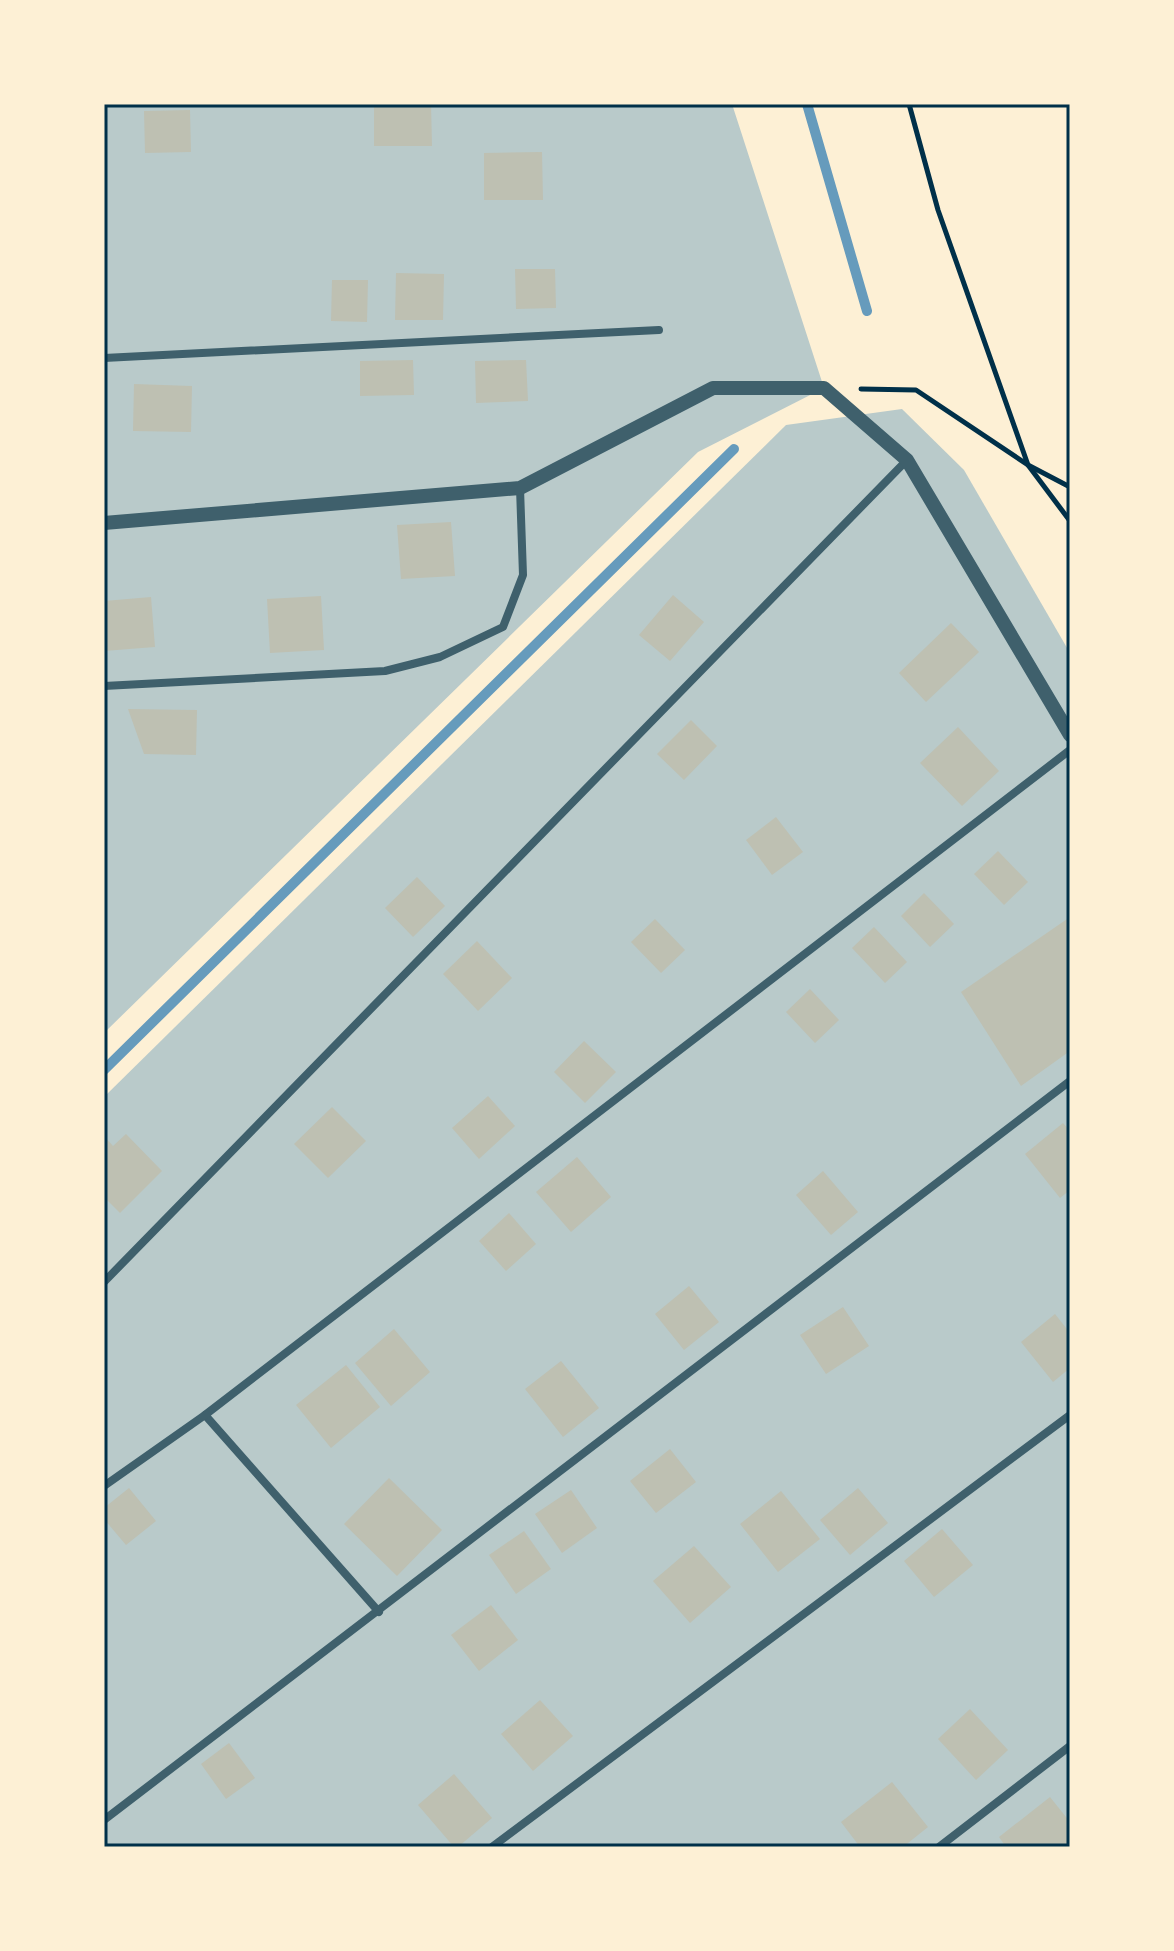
<svg xmlns="http://www.w3.org/2000/svg" width="1174" height="1951" font-family="Raleway,sans-serif">
  <style>
    .green { fill: #b9caca }
    .lines { fill: none; stroke-linecap: round; stroke-linejoin: round }
    .stream { stroke: #669bbc; stroke-width: 10 }
    .building { fill: #bec0b2 }
    .path { stroke: #003049; stroke-width: 5 }
    .minor { stroke: #3f606c; stroke-width: 8 }
    .tertiary { stroke: #3f606c; stroke-width: 14 }
    .neatline { fill: none; stroke: #003049; stroke-width: 3 }
  </style>
  <rect width="100%" height="100%" fill="#fdf0d5"/>
  <g class="green">
    <polygon points="104,104 732,104 824,388 698,452 104,1033"/>
    <polygon points="902,409 964,470 1070,653 1070,1847 104,1847 104,1097 786,425"/>
  </g>
  <g class="lines">
    <g class="stream">
      <polyline points="807,104 867,311"/>
      <polyline points="104,1070 734,449"/>
    </g>
  </g>
  <g class="building">
    <polygon points="374,104 431,104 432,146 374,146"/>
    <polygon points="190,110 191,152 145,153 144,111"/>
    <polygon points="542,152 543,200 484,200 484,153"/>
    <polygon points="515,269 555,269 556,308 516,309"/>
    <polygon points="396,273 444,274 443,320 395,320"/>
    <polygon points="332,280 368,280 367,322 331,321"/>
    <polygon points="413,360 414,395 360,396 360,361"/>
    <polygon points="526,360 528,401 476,403 475,361"/>
    <polygon points="134,384 192,386 191,432 133,431"/>
    <polygon points="451,522 455,576 401,579 397,525"/>
    <polygon points="673,595 704,622 670,661 639,635"/>
    <polygon points="321,596 324,650 270,653 267,599"/>
    <polygon points="151,597 155,647 104,651 104,601"/>
    <polygon points="951,623 979,652 926,702 899,673"/>
    <polygon points="128,709 197,710 196,755 144,754"/>
    <polygon points="691,720 717,746 684,780 657,754"/>
    <polygon points="958,727 999,771 962,806 920,763"/>
    <polygon points="776,817 803,852 772,875 746,840"/>
    <polygon points="998,851 1028,882 1004,905 974,874"/>
    <polygon points="417,877 445,906 413,937 385,908"/>
    <polygon points="924,893 954,924 930,947 901,916"/>
    <polygon points="1070,917 1070,1051 1021,1086 961,992"/>
    <polygon points="655,919 685,950 661,973 631,942"/>
    <polygon points="874,927 907,962 885,983 852,948"/>
    <polygon points="477,941 512,978 478,1011 443,974"/>
    <polygon points="810,989 839,1020 815,1043 786,1012"/>
    <polygon points="584,1041 616,1072 585,1103 554,1072"/>
    <polygon points="488,1096 515,1126 479,1159 452,1128"/>
    <polygon points="332,1107 366,1141 328,1178 294,1144"/>
    <polygon points="1063,1123 1070,1131 1070,1190 1060,1198 1025,1154"/>
    <polygon points="126,1134 162,1171 120,1213 104,1197 104,1136 113,1146"/>
    <polygon points="577,1157 611,1197 571,1232 536,1192"/>
    <polygon points="823,1171 858,1212 831,1235 796,1195"/>
    <polygon points="509,1213 536,1244 506,1271 479,1241"/>
    <polygon points="689,1286 719,1322 684,1350 655,1314"/>
    <polygon points="843,1307 869,1346 826,1374 800,1335"/>
    <polygon points="1055,1314 1070,1333 1070,1368 1053,1382 1021,1342"/>
    <polygon points="394,1329 430,1372 391,1406 355,1363"/>
    <polygon points="561,1361 599,1408 563,1437 525,1389"/>
    <polygon points="346,1365 380,1407 331,1448 296,1405"/>
    <polygon points="670,1449 696,1482 656,1513 630,1481"/>
    <polygon points="389,1478 442,1530 397,1576 344,1524"/>
    <polygon points="129,1488 156,1521 126,1545 104,1519 104,1508"/>
    <polygon points="858,1488 888,1523 850,1555 820,1520"/>
    <polygon points="571,1490 597,1528 562,1553 535,1514"/>
    <polygon points="781,1491 820,1539 778,1572 740,1524"/>
    <polygon points="942,1529 973,1565 934,1597 904,1561"/>
    <polygon points="524,1531 551,1569 516,1594 489,1555"/>
    <polygon points="694,1546 731,1587 690,1623 653,1581"/>
    <polygon points="491,1605 518,1640 479,1671 451,1635"/>
    <polygon points="540,1700 573,1736 533,1771 501,1734"/>
    <polygon points="970,1709 1008,1750 976,1780 938,1739"/>
    <polygon points="229,1743 255,1778 226,1799 201,1764"/>
    <polygon points="454,1774 492,1818 458,1847 454,1847 418,1805"/>
    <polygon points="892,1782 928,1827 903,1847 860,1847 841,1822"/>
    <polygon points="1050,1797 1070,1822 1070,1847 1006,1847 999,1837"/>
  </g>
  <g class="lines">
    <g class="path">
      <polyline points="909,104 938,210 1028,465 1070,521"/>
      <polyline points="861,389 916,390 1028,465 1070,487"/>
    </g>
    <g class="minor">
      <polyline points="104,358 659,330"/>
      <polyline points="104,686 385,671 440,657 503,627 523,575 520,488"/>
      <polyline points="104,1282 907,460"/>
      <polyline points="205,1415 379,1612"/>
      <polyline points="104,1486 205,1415 1070,750"/>
      <polyline points="104,1820 1070,1081"/>
      <polyline points="492,1847 1070,1415"/>
      <polyline points="939,1847 1070,1746"/>
    </g>
    <polyline class="tertiary" points="104,523 520,488 713,388 824,388 907,460 1070,735"/>
  </g>
  <rect width="1174" height="1951" fill="none" stroke="#fdf0d5" stroke-width="212"/>
  <rect x="106" y="106" width="962" height="1739" class="neatline"/>
</svg>
